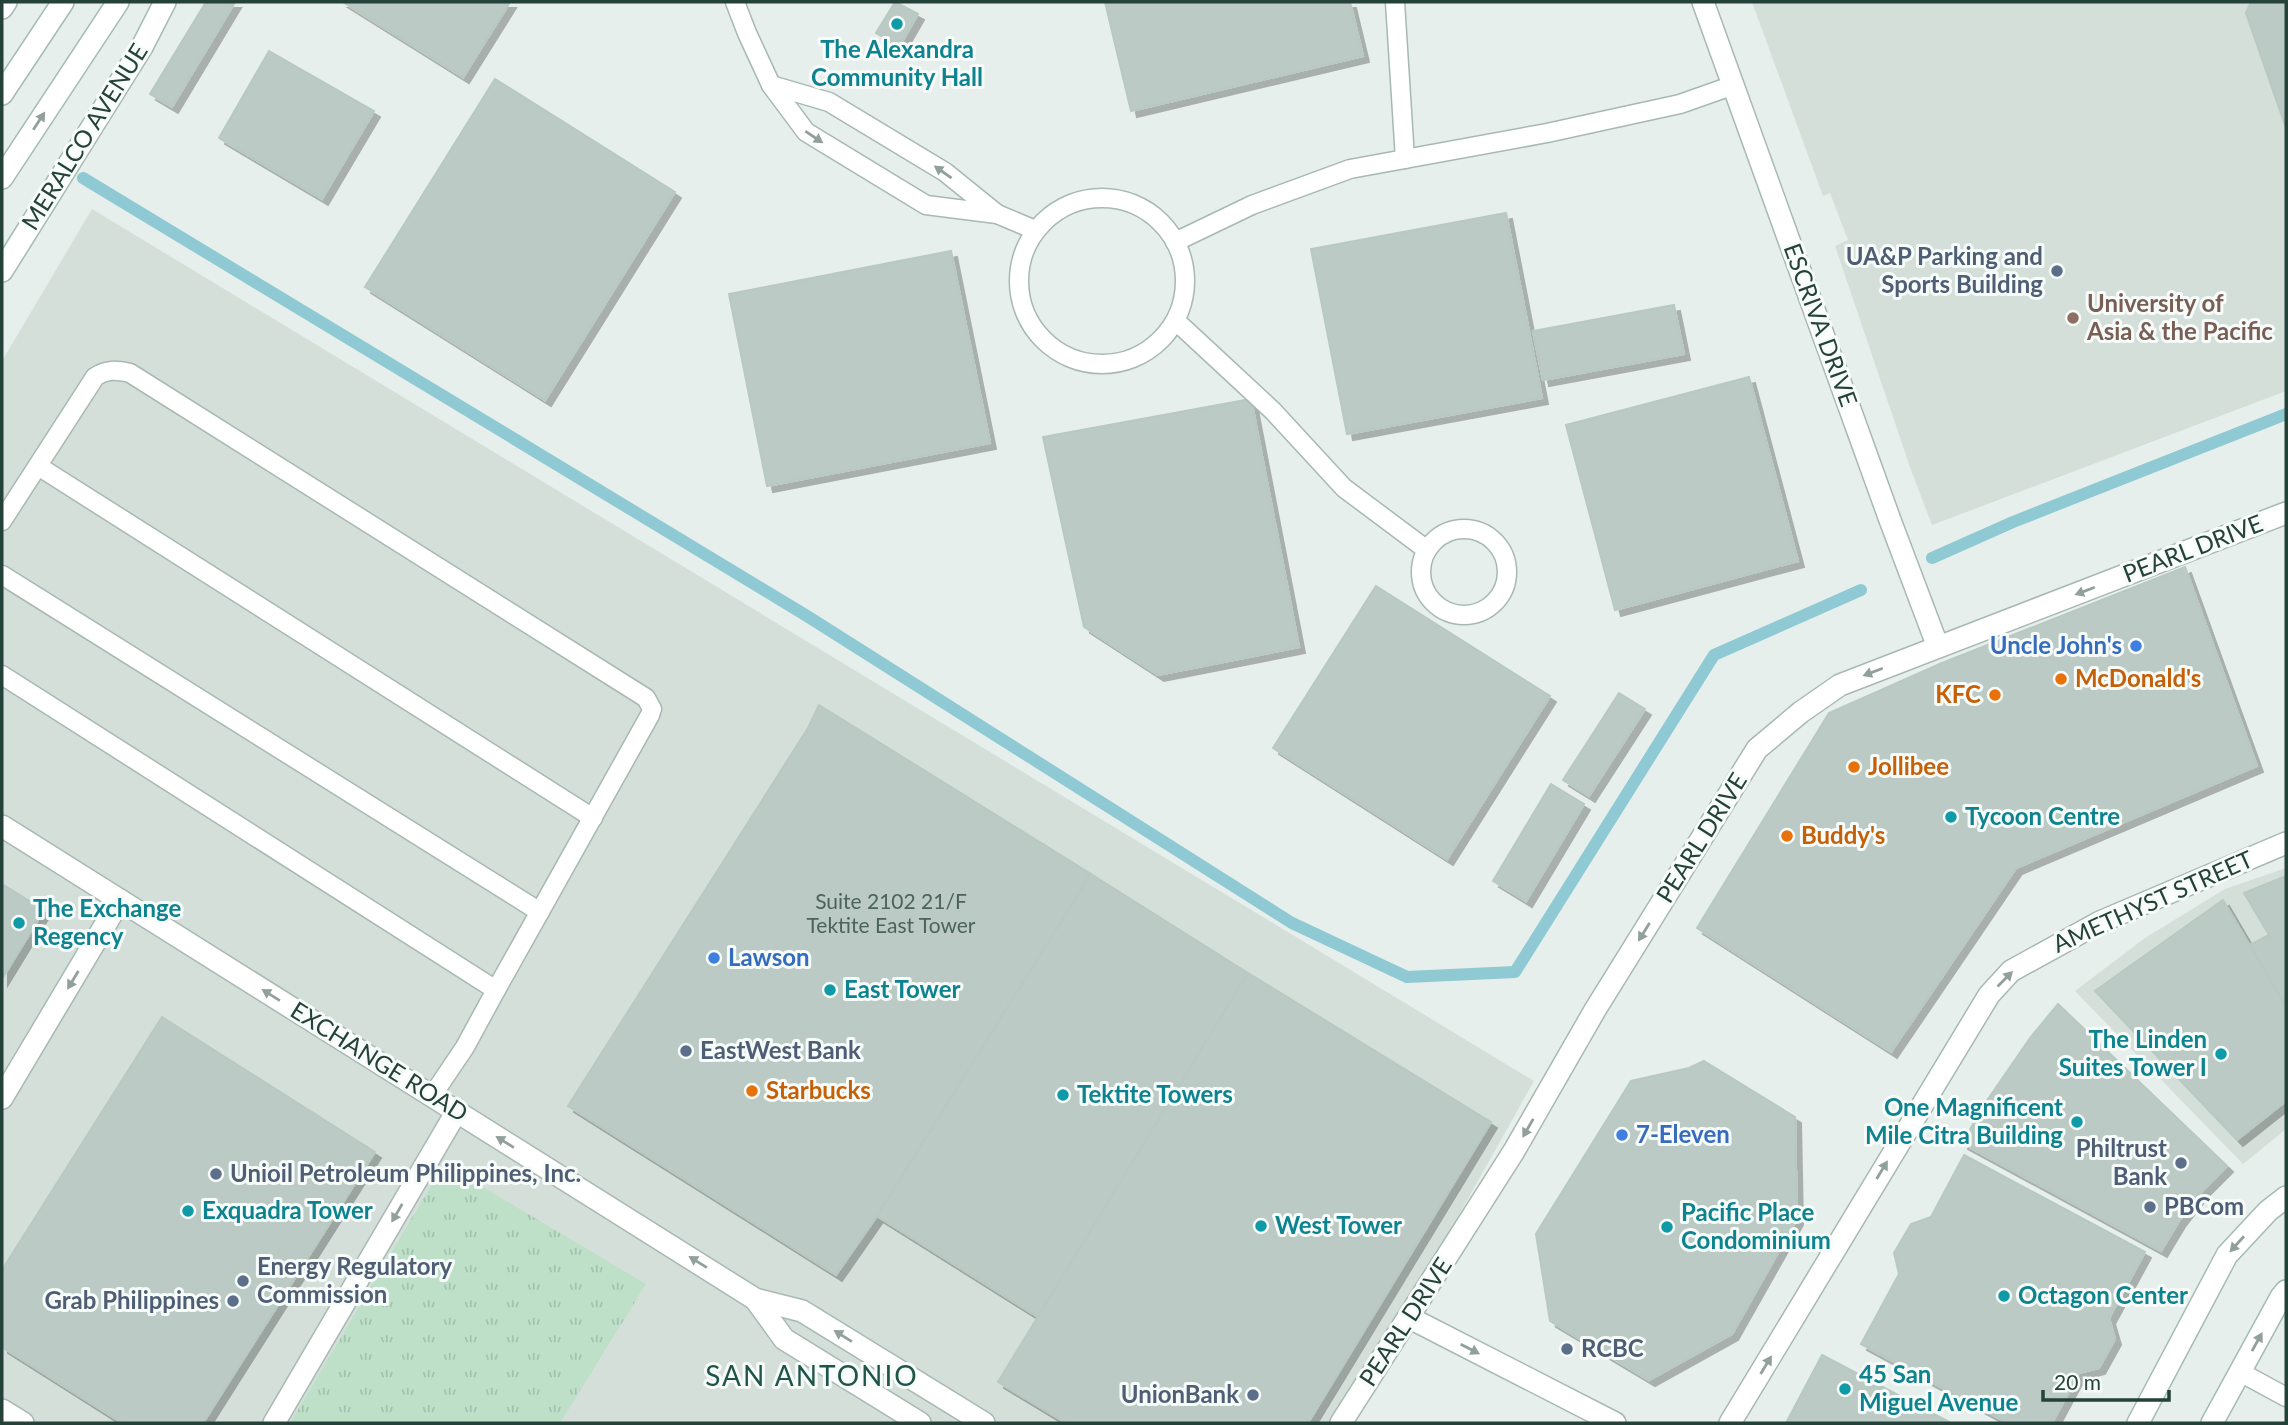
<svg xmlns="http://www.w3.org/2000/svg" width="2288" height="1425" font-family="Lato,sans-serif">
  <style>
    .built { fill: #d4dfda }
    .grass { fill: url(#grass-tufts) }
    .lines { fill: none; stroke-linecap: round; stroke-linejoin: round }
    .stream { stroke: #8ec9d4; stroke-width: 12 }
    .building { fill: #bbcac4; stroke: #b8c9c2; stroke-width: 2; filter: url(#shadow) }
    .lane-casing { stroke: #a8b8b2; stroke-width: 21 }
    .street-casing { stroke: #a8b8b2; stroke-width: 24 }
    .secondary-casing { stroke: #a4bbb3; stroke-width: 24 }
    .lane { stroke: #fff; stroke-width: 18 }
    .street { stroke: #fff; stroke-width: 21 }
    .secondary { stroke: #fff; stroke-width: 21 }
    .oneway { fill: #92a09c }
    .culture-dot { fill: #0f9aa8; stroke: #f7fbf9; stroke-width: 2.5 }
    .service-dot { fill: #5c6f8a; stroke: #f7fbf9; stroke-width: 2.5 }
    .education-dot { fill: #8d6e63; stroke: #f7fbf9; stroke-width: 2.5 }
    .shop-dot { fill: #3f7fe0; stroke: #f7fbf9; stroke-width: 2.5 }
    .food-dot { fill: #e8710a; stroke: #f7fbf9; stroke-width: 2.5 }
    .labels { text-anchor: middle; stroke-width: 6; stroke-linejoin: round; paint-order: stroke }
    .number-label { font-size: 21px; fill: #4a645c }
    .culture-label { font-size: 24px; font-weight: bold; fill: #0d838f; stroke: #f7fbf9; text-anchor: start }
    .street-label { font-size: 24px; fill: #24423a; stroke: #f7fbf9 }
    .service-label { font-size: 24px; font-weight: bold; fill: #4e5e75; stroke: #f7fbf9; text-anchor: start }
    .education-label { font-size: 24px; font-weight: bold; fill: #785e54; stroke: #f7fbf9; text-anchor: start }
    .shop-label { font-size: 24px; font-weight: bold; fill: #366cbe; stroke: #f7fbf9; text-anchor: start }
    .food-label { font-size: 24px; font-weight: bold; fill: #c56008; stroke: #f7fbf9; text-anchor: start }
    .quarter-label { font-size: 28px; letter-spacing: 2px; fill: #1f5548; stroke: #f7fbf9 }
  </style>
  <defs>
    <pattern id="grass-tufts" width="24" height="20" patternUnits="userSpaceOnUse" patternTransform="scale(1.75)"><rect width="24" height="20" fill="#bfe0c8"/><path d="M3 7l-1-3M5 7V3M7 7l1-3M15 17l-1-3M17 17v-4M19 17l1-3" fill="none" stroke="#a4c1ad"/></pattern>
    <filter id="shadow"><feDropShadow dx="6" dy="6" stdDeviation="0" flood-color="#0004"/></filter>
  </defs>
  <rect width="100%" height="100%" fill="#e6efeb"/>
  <g class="built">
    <polygon points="1752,2 2286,2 2286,391 1932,525 1911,470 1835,246 1848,240 1830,193 1823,196"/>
    <polygon points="92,209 1534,1081 1390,1338 1335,1423 2,1423 2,361"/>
    <polygon points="2286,868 2286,1129 2243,1164 2075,991 2145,938 2225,889"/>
  </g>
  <polygon class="grass" points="444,1164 646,1284 560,1423 290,1423"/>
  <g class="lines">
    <g class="stream">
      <polyline points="83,178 807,616 1292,923 1407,977 1515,972 1714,655 1861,590"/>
      <polyline points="1932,558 2013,522 2286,414"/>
    </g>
  </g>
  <g class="building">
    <polygon points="206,2 235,2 172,107 150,94"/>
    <polygon points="343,2 510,2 463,77"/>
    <polygon points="895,2 918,14 899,47 876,33"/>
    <polygon points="1105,2 1350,2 1363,56 1131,111"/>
    <polygon points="2251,2 2286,2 2286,128 2246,13"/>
    <polygon points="269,51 374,111 322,199 219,138"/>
    <polygon points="495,79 675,192 545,400 365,287"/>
    <polygon points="1506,213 1542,398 1347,434 1311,249"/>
    <polygon points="951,251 990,443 767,486 729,294"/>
    <polygon points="1674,305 1684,354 1543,380 1533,331"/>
    <polygon points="1749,377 1798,561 1615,610 1566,425"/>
    <polygon points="1251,399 1299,647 1158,675 1084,627 1043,437"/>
    <polygon points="2185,567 2257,766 2016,868 1891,1052 1697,928 1829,713 1942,663"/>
    <polygon points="1376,586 1550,696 1447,859 1273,748"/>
    <polygon points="1619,693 1645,709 1589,796 1563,780"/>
    <polygon points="819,705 1091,874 877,1216 836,1275 568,1106 808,728"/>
    <polygon points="1551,784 1584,804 1526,901 1493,881"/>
    <polygon points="1091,874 1248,973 1038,1317 877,1216"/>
    <polygon points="2286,876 2286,1007 2250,945 2269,935 2244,893"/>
    <polygon points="2,884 44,910 2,979"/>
    <polygon points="2223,900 2286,1007 2286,1101 2237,1140 2095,991"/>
    <polygon points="1248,973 1491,1122 1308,1423 1066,1423 998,1382"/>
    <polygon points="2058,1004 2227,1166 2203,1190 2179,1221 2161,1251 1962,1143 1986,1102 2030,1038"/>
    <polygon points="162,1017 375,1152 203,1423 122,1423 2,1347 2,1270"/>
    <polygon points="1704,1061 1795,1117 1797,1219 1732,1334 1649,1380 1550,1321 1536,1234 1631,1081 1689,1068"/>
    <polygon points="1964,1155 2145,1252 2109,1318 2115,1339 2099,1368 2079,1373 2052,1423 2008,1423 1861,1344 1899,1274 1894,1253 1911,1224 1931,1217"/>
    <polygon points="1822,1355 1951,1423 1786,1423"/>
  </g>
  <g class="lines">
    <defs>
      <g id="lane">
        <polyline points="735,2 747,33 771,85 806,132 926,205 997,214 1035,230"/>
        <polyline points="1395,2 1405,159"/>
        <polyline points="771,85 829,102 945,172 997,214"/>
        <circle cx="1102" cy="281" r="83"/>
        <polyline points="1175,242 1252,205 1350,169 1547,133 1680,104 1734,85"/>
        <polyline points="1176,321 1273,411 1344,488 1427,550"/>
        <polyline points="38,466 593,818"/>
        <path d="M2,521l93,-144c12,-8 21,-7 35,-4l516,325 6,11 -2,6 -154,275"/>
        <circle cx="1464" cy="572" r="43"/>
        <polyline points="2,575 540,912"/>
        <polyline points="2,675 496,990 465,1047 432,1096"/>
        <polyline points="2240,1372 2286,1397"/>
      </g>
      <g id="street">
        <polyline points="1703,2 1890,520 1938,647"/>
        <polyline points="2,826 755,1299 802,1311 984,1423"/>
        <polyline points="2,1098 120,900"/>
        <polyline points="755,1299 784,1339 920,1423"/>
        <polyline points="1410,1318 1615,1423"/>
        <polyline points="2,1410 23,1423"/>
        <polyline points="274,1423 457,1111"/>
        <polyline points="1341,1423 1514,1151 1595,1010 1757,749 1801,712 1840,685 2286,513"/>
        <polyline points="1730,1423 1989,995 2011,971 2100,922 2286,843"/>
      </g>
      <g id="secondary">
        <polyline points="2,8 6,2"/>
        <polyline points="2,94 63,2"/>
        <polyline points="2,178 118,2"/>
        <polyline points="2,271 142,47 165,2"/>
        <polyline points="2138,1423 2227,1255 2268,1211 2286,1197"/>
        <polyline points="2212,1423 2281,1297 2286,1291"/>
      </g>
    </defs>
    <use href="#lane" class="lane-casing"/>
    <use href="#street" class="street-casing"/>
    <use href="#secondary" class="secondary-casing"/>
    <use href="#lane" class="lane"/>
    <use href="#street" class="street"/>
    <use href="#secondary" class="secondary"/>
  </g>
  <defs><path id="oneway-solid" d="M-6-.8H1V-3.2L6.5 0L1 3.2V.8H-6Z" transform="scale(1.75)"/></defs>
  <g class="oneway">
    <use href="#oneway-solid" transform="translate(39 121) rotate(-57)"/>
    <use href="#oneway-solid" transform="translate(814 137) rotate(34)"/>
    <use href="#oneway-solid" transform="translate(943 172) rotate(-145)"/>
    <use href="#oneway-solid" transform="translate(2085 591) rotate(159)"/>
    <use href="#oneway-solid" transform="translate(1873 672) rotate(159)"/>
    <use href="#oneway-solid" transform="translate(1644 932) rotate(122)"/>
    <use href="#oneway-solid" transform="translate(2005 979) rotate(-45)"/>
    <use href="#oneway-solid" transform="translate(73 980) rotate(121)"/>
    <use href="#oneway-solid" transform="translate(271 995) rotate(-148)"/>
    <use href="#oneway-solid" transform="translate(1528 1128) rotate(120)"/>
    <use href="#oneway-solid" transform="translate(505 1142) rotate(-148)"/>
    <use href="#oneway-solid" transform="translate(1882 1170) rotate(-59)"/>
    <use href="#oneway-solid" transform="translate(397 1213) rotate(120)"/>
    <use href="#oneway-solid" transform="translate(2237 1244) rotate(132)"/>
    <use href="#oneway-solid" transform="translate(698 1262) rotate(-148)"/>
    <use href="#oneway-solid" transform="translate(843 1336) rotate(-148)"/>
    <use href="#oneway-solid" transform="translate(2257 1342) rotate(-61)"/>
    <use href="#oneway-solid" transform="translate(1470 1349) rotate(27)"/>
    <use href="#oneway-solid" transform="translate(1766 1365) rotate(-59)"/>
  </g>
  <g class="culture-dot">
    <circle cx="897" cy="24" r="7"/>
    <circle cx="1951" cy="817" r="7"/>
    <circle cx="19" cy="923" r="7"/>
    <circle cx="830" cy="990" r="7"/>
    <circle cx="2221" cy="1054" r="7"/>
    <circle cx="1063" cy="1095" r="7"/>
    <circle cx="2077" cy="1122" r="7"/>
    <circle cx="188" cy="1211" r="7"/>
    <circle cx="1261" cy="1226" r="7"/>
    <circle cx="1667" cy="1227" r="7"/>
    <circle cx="2004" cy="1296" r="7"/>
    <circle cx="1845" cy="1389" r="7"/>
  </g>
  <g class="service-dot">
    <circle cx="2057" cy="271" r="7"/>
    <circle cx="686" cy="1051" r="7"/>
    <circle cx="2181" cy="1163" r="7"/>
    <circle cx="216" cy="1174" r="7"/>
    <circle cx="2150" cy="1207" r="7"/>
    <circle cx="243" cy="1281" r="7"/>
    <circle cx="233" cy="1301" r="7"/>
    <circle cx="1567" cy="1349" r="7"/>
    <circle cx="1253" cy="1395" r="7"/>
  </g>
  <circle class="education-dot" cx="2073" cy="318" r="7"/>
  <g class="shop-dot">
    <circle cx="2136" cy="646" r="7"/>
    <circle cx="714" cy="958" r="7"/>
    <circle cx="1622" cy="1135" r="7"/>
  </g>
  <g class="food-dot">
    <circle cx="2061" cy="679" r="7"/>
    <circle cx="1995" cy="695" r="7"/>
    <circle cx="1854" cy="767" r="7"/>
    <circle cx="1787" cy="836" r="7"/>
    <circle cx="752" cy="1091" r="7"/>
  </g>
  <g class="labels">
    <g class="number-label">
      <text x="891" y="909">Suite 2102 21/F<tspan x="891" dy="24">Tektite East Tower</tspan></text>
    </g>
    <g class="culture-label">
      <text x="897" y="58" text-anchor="middle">The Alexandra<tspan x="897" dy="28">Community Hall</tspan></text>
      <text x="1965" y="825">Tycoon Centre</text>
      <text x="33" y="917">The Exchange<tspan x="33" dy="28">Regency</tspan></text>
      <text x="844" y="998">East Tower</text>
      <text x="2207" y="1048" text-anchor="end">The Linden<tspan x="2207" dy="28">Suites Tower I</tspan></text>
      <text x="1077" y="1103">Tektite Towers</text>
      <text x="2063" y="1116" text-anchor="end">One Magnificent<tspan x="2063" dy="28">Mile Citra Building</tspan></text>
      <text x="202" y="1219">Exquadra Tower</text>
      <text x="1681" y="1221">Pacific Place<tspan x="1681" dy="28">Condominium</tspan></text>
      <text x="1275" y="1234">West Tower</text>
      <text x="2018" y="1304">Octagon Center</text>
      <text x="1859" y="1383">45 San<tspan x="1859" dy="28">Miguel Avenue</tspan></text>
    </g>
    <g class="street-label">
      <text transform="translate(85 137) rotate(-58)" y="8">MERALCO AVENUE</text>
      <text transform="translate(1820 325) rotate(70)" y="8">ESCRIVA DRIVE</text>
      <text transform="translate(2193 549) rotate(-21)" y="8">PEARL DRIVE</text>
      <text transform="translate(1702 838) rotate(-58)" y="8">PEARL DRIVE</text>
      <text transform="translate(2153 902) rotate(-24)" y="8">AMETHYST STREET</text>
      <text transform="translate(379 1062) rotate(32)" y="8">EXCHANGE ROAD</text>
      <text transform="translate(1406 1322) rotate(-57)" y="8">PEARL DRIVE</text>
    </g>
    <g class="service-label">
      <text x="2043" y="265" text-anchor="end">UA&amp;P Parking and<tspan x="2043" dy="28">Sports Building</tspan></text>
      <text x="700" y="1059">EastWest Bank</text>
      <text x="2167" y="1157" text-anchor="end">Philtrust<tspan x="2167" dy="28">Bank</tspan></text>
      <text x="230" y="1182">Unioil Petroleum Philippines, Inc.</text>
      <text x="2164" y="1215">PBCom</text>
      <text x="257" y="1275">Energy Regulatory<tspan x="257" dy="28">Commission</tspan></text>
      <text x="219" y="1309" text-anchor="end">Grab Philippines</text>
      <text x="1581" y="1357">RCBC</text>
      <text x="1239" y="1403" text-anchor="end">UnionBank</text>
    </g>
    <g class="education-label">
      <text x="2087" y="312">University of<tspan x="2087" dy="28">Asia &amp; the Pacific</tspan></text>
    </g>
    <g class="shop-label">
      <text x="2122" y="654" text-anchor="end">Uncle John's</text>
      <text x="728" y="966">Lawson</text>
      <text x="1636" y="1143">7-Eleven</text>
    </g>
    <g class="food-label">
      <text x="2075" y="687">McDonald's</text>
      <text x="1981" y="703" text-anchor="end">KFC</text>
      <text x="1868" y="775">Jollibee</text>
      <text x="1801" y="844">Buddy's</text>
      <text x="766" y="1099">Starbucks</text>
    </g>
    <g class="quarter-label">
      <text x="812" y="1386">SAN ANTONIO</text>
    </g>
  </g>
  <rect width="2288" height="1425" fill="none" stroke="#24423a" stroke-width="7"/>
  <path d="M2043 1390v10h126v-10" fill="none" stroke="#24423a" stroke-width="3.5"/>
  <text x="2054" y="1390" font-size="21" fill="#24423a" stroke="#f7fbf9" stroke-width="5" paint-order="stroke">20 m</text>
</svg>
